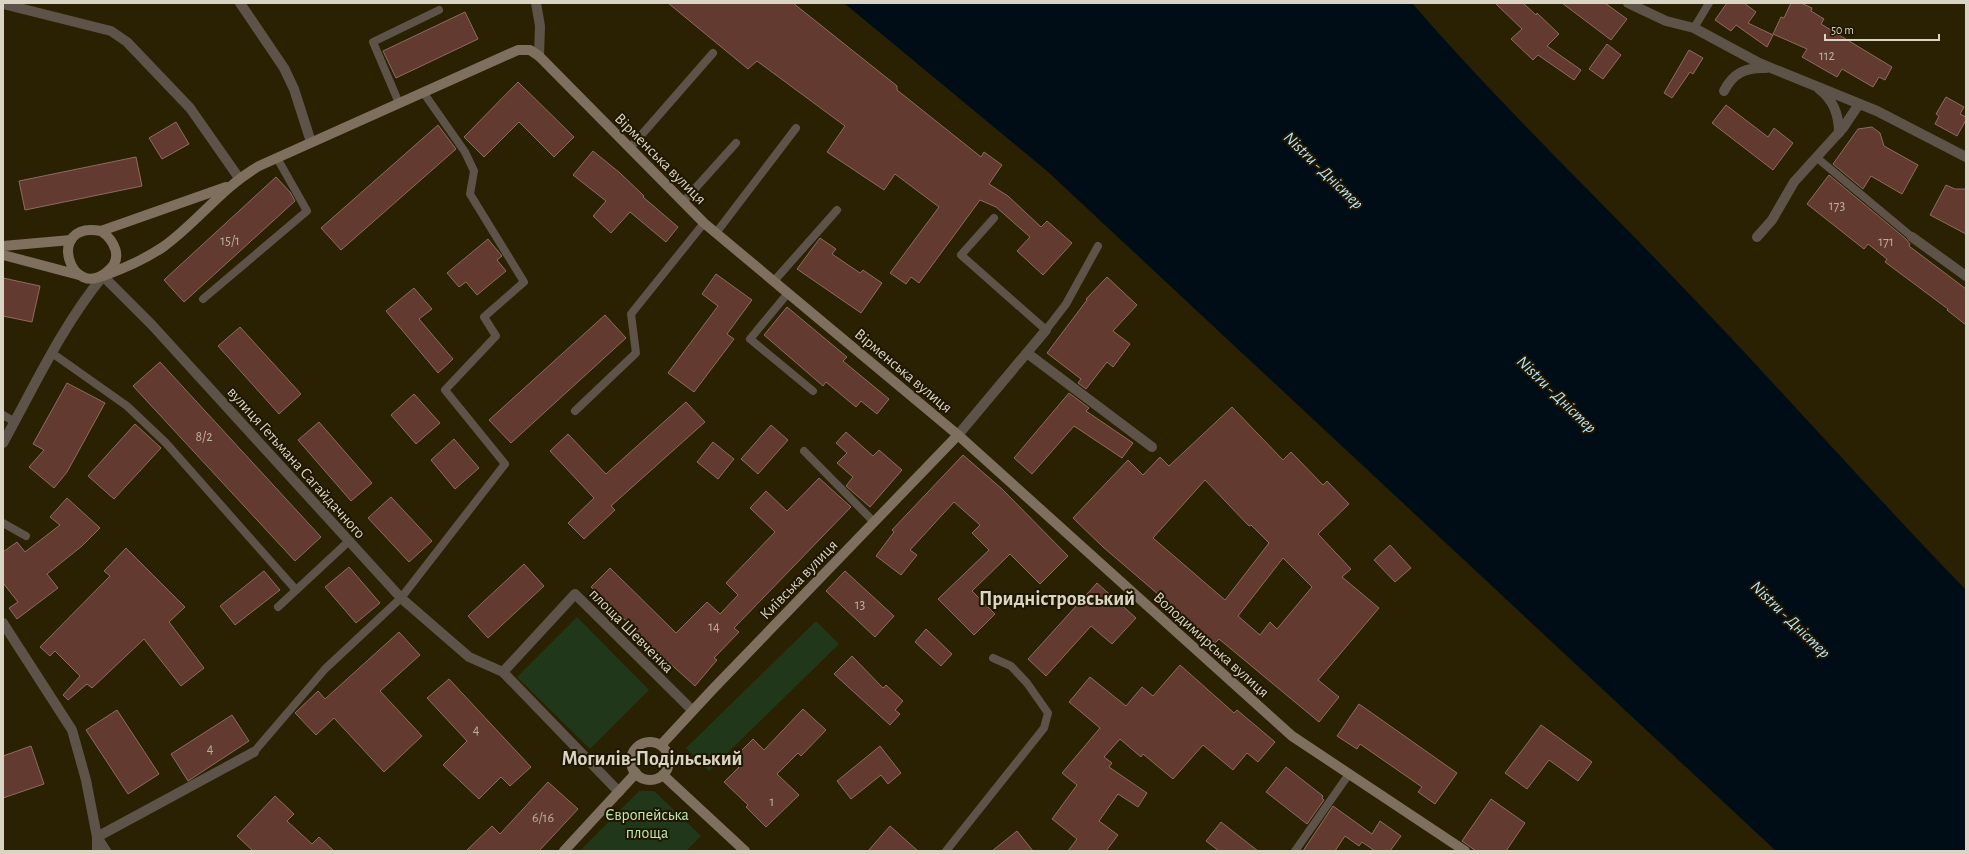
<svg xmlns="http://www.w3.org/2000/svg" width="1969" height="854" font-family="'Alegreya Sans',sans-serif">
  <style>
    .green { fill: #213719 }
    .water { fill: #000d17 }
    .building { fill: #633a2f; stroke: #8d6b61; fill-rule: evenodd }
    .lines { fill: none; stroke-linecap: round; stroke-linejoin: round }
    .lane { stroke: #5d5349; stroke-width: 8 }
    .street { stroke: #5d5349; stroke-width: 10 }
    .secondary { stroke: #7f6f5e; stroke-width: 10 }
    .labels { text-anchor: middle; stroke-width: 4; stroke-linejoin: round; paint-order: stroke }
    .number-label { font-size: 14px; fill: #bcae9f }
    .street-label { font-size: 16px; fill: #dad4c4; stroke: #201700 }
    .park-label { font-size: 16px; fill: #bfeaaf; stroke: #201700 }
    .water-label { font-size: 17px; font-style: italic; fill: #bae6fd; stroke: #201700 }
    .district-label { font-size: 20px; font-weight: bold; fill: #dad4c4; stroke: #201700 }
  </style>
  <rect width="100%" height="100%" fill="#2a2103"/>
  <g class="green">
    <polygon points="577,617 649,690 590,749 517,677"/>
    <polygon points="816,621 839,644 709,771 686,748"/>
    <polygon points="639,791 654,791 701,836 686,851 580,851"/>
  </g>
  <path class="water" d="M844,3h568c82,95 173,182 260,273 100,103 194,211 294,314v261h-190l-729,-680z"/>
  <g class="building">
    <polygon points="668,3 793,3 897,86 897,90 981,157 984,152 1002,165 989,184 1008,196 1041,227 1047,221 1072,243 1043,275 1017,251 1030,237 996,207 980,200 919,283 911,277 906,284 890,273 939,207 895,174 884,190 827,152 845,126 757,61 748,69"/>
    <polygon points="1495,3 1523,3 1536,15 1537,13 1559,34 1547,46 1581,70 1574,80 1538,55 1533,60 1511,39 1522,29"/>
    <polygon points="1562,3 1605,3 1627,19 1611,40"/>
    <polygon points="1727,3 1744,3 1756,12 1748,23 1773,35 1767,47 1736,25 1731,31 1715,20"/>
    <polygon points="1791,3 1801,3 1812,8 1811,11 1824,19 1821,24 1892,67 1885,80 1879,77 1873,87 1842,69 1837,77 1802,57 1807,49 1773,34 1781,17 1784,18"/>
    <polygon points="465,12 478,39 396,78 383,51"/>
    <polygon points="1607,44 1621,55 1603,79 1589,69"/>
    <polygon points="1689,50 1703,58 1693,74 1690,72 1672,98 1664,93"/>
    <polygon points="518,82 574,137 554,157 519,122 484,157 464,137"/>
    <polygon points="1946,97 1964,107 1960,114 1966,117 1966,120 1957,136 1935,124 1939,116 1936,114"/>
    <polygon points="1726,105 1768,137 1774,128 1793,143 1773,170 1712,123"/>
    <polygon points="176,122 189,144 162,159 149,138"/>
    <polygon points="438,125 456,149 341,250 321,228"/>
    <polygon points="1872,127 1880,133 1884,146 1918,165 1902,194 1871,176 1863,189 1833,164 1858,129"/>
    <polygon points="593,151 620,173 644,196 643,197 678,227 666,242 630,212 611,233 593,216 606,201 573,175"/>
    <polygon points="136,157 142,186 25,210 19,181"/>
    <polygon points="1829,175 1906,239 1910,244 1909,246 1966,289 1966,325 1947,310 1948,309 1885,262 1887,259 1868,244 1864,249 1807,204"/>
    <polygon points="276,177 290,192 295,201 184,302 164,280"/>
    <polygon points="1946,185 1955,189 1966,189 1966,234 1930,215"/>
    <polygon points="820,238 836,249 832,254 860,273 863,270 882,283 861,313 797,269"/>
    <polygon points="488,239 502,256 497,260 506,271 477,295 466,282 459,287 447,273"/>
    <polygon points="716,274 752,300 727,334 734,339 694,392 668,373 718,306 702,294"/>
    <polygon points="1107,277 1137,305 1113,331 1130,344 1113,367 1107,362 1086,389 1078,383 1081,379 1047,353 1087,300 1086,299"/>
    <polygon points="3,278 40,286 32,322 3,316"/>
    <polygon points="414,288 432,309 419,319 453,359 438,373 386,311"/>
    <polygon points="787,307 847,357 843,361 889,399 877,414 861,401 856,407 826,382 823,386 764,335"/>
    <polygon points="605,315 626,338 511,443 489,420"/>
    <polygon points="240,327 301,394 279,414 218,346"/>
    <polygon points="160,362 321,537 295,561 133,386"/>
    <polygon points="67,383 105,403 67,472 54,488 29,467 44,450 33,444"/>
    <polygon points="1069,393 1089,408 1086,411 1133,443 1122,458 1074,426 1032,474 1014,458"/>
    <polygon points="414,394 440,423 416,444 391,415"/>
    <polygon points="686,402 705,422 611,506 615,510 584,539 568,523 594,498 550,451 568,434 606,474"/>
    <path d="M1232,407l51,53 8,-8 32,33 4,-4 22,23 -31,30 33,35 -9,8 37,31 -61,72 21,17 -20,25 -100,-83 -4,4 -112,-96 -30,-29 55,-58 15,15 17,-18 9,9zM1205,480l44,46 2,-1 18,18 -44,57 -72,-62zM1283,558l29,29 -35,42 -7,-7 -10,13 -22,-19z"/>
    <polygon points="319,422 372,483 351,501 298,440"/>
    <polygon points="135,424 161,448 114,499 88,476"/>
    <polygon points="771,425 788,440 758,474 741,459"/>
    <polygon points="846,432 873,456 879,450 902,470 870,507 846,486 853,477 837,463 847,453 836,443"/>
    <polygon points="454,439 479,468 455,489 431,460"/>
    <polygon points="713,442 734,459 718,479 697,462"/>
    <polygon points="963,455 1002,489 1068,556 1040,584 1010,554 972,591 995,614 974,635 938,599 989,550 972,533 980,525 954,502 910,550 917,555 901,575 876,556 894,532 892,530"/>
    <polygon points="819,478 851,507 734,628 739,632 714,658 717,660 695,686 665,659 591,587 610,568 676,633 707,602 720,614 738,595 726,583 775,532 750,508 766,491 787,511"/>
    <polygon points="391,497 432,541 409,562 368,518"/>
    <polygon points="67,498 100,528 82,546 47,574 58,588 17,619 9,608 18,602 3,583 3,552 17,542 25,552 60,525 50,517"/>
    <polygon points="1390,545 1411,568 1395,582 1374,560"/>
    <polygon points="126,548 185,607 169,622 204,668 181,686 144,639 92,688 87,684 68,700 63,695 80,676 55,651 50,656 40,647 110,576 104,571"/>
    <polygon points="524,564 544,586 488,638 468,616"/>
    <polygon points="349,567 380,603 356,623 325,587"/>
    <polygon points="264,571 280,590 235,625 220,606"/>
    <polygon points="845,571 894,616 875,637 826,591"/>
    <polygon points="1097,583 1136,618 1112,644 1091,626 1046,676 1028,659"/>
    <polygon points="926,629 952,654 941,666 915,642"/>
    <polygon points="399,632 420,655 380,691 422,736 384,772 334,718 316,735 295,713 318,691 325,699"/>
    <polygon points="852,656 883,688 886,685 903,701 895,710 900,714 890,725 834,674"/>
    <polygon points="1180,665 1234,713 1237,710 1275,742 1258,762 1247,753 1233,770 1203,745 1173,779 1143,754 1141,757 1120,739 1104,757 1112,763 1109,767 1147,793 1138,807 1118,794 1099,821 1118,835 1106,851 1068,851 1077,839 1052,819 1077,785 1062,773 1100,728 1069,702 1090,677 1126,706 1142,687 1153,696"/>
    <polygon points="449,679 531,767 510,786 501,777 479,799 443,765 467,741 427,698"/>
    <polygon points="1359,704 1457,773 1435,804 1418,792 1422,787 1360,744 1357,749 1337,736"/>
    <polygon points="803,709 826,730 801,756 798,753 777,774 799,795 766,827 746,807 748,805 724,782 741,765 734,758 753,739 764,750"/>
    <polygon points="117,710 159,774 128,794 86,730"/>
    <polygon points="232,715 249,741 188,781 171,754"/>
    <polygon points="1541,725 1592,762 1578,781 1549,760 1527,789 1505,773"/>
    <polygon points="31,746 44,784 3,798 3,756"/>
    <polygon points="880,746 901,773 888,784 881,775 851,799 837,781"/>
    <polygon points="1286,767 1323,796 1322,798 1324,800 1307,824 1266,792"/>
    <polygon points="548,782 578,809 539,851 466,851 492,826 500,834"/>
    <polygon points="275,796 294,814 287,821 312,844 319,837 334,851 253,851 237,836"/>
    <polygon points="1491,799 1525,823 1506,851 1476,851 1462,841"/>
    <polygon points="1333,806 1372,834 1380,821 1401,836 1390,851 1375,851 1362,842 1359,846 1345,836 1335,851 1303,851"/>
    <polygon points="1221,822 1258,851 1219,851 1206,841"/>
    <polygon points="890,826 918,851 868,851"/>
    <polygon points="1017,831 1033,851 992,851"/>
  </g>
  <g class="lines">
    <g class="lane">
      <polyline points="1694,28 1709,3"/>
      <polyline points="399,103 373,42 439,10"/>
      <polyline points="630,148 713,53"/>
      <polyline points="1816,157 1912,237"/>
      <polyline points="683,202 736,143"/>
      <polyline points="994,218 961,255 1046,330 1066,304 1098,246"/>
      <polyline points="716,233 796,128"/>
      <polyline points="774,281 837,210"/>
      <polyline points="788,293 750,339 813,391"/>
      <polyline points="203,299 307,211 277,158"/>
      <polyline points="52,353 127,406 166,443 296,590"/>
      <polyline points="575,411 636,353 631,314 704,223"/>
      <polyline points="3,415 15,422"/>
      <polyline points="804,451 874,522"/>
      <polyline points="3,523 26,536"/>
      <polyline points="278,607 349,541"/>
      <polyline points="254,752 325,669 401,598 505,464 445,390 496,336 484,317 524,282 470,194 474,171 465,152 423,92"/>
      <polyline points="946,851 1044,728 1048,713 1027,683 1011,666 993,658"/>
      <polyline points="1295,851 1349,774"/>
    </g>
    <g class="street">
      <polyline points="240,3 284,68 294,89 311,142"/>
      <polyline points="536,3 540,26 539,56"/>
      <polyline points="1628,3 1666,21 1694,28 1759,63 1877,111 1966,157"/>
      <polyline points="3,4 111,31 127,42 190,108 239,178"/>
      <path d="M1819,89c15,11 20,26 20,44"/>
      <path d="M1724,91c9,-18 22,-24 42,-23"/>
      <polyline points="1757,237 1772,220 1794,182 1843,128 1859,104"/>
      <polyline points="1912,237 1966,276"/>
      <polyline points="1027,353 1152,447"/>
      <polyline points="958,435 1046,330"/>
      <path d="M3,443c31,-56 59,-117 100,-167l49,49 249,273 68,59 34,15 116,120"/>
      <polyline points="3,623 72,730 86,780 97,837 97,851"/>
      <polyline points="503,672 575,594 692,710"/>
      <polyline points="97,837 254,752"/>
      <polyline points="97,837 106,851"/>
    </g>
    <g class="secondary">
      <path d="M101,231c13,9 23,27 7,40 -37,33 -64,-51 -7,-40l125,-44"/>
      <polyline points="3,246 71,240"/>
      <polyline points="3,255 79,275"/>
      <path d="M103,276c22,-8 41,-16 60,-29 35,-25 58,-59 96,-81l259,-116h12l9,6 165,167 254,212 334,301 173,115"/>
      <circle cx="650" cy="761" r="19"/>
      <polyline points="661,745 712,690 958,435"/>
      <polyline points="663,775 745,851"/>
      <polyline points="564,851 636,773"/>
    </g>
  </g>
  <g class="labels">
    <g class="number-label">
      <text x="1827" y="60">112</text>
      <text x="1837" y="210">173</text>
      <text x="230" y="245">15/1</text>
      <text x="1886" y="246">171</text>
      <text x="204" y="441">8/2</text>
      <text x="860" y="609">13</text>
      <text x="714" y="631">14</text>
      <text x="476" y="734">4</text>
      <text x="210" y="753">4</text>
      <text x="772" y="806">1</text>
      <text x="543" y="822">6/16</text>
    </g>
    <g class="street-label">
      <text transform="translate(661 158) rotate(45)" y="6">Вірменська вулиця</text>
      <text transform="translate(904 370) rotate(40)" y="6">Вірменська вулиця</text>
      <text transform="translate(297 462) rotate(48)" y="6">вулиця Гетьмана Сагайдачного</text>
      <text transform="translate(798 579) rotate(-46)" y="6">Київська вулиця</text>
      <text transform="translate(632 630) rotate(45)" y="6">площа Шевченка</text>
      <text transform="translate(1212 644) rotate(42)" y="6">Володимирська вулиця</text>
    </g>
    <g class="park-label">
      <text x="647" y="820">Європейська<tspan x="647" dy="18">площа</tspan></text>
    </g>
    <g class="water-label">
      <text transform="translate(1324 170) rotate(44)" y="6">Nistru - Дністер</text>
      <text transform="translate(1557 394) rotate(44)" y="6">Nistru - Дністер</text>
      <text transform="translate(1791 619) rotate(44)" y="6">Nistru - Дністер</text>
    </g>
    <g class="district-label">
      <text x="1057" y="605">Придністровський</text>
      <text x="652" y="765">Могилів-Подільський</text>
    </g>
  </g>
  <rect width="1969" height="854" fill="none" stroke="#dad4c4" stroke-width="8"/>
  <path d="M1825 34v6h114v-6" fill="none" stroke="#dad4c4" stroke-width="2"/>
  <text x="1831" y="34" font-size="12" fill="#dad4c4" stroke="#201700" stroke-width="3" paint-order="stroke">50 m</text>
</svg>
